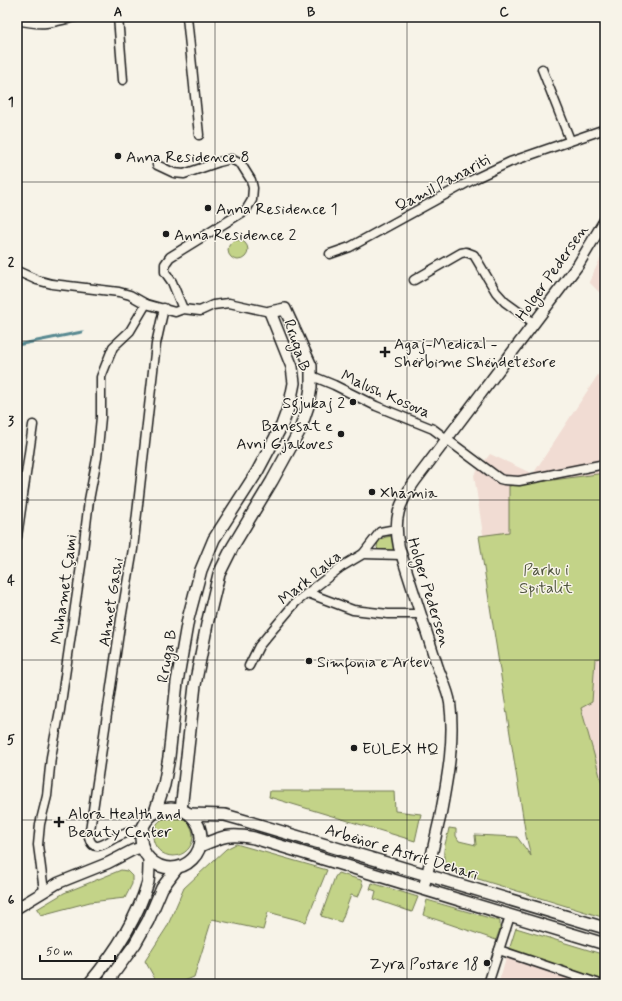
<svg xmlns="http://www.w3.org/2000/svg" width="622" height="1001" font-family="Mynerve,sans-serif">
  <style>
    .built { fill: #f1dcd3 }
    .green { fill: #c3d388; stroke: #707852 }
    .lines { fill: none; stroke-linecap: round; stroke-linejoin: round }
    .stream { stroke: #598991; stroke-width: 3 }
    .minor-casing { stroke: #1c1c1c; stroke-width: 11 }
    .tertiary-casing { stroke: #1c1c1c; stroke-width: 13 }
    .secondary-casing { stroke: #1c1c1c; stroke-width: 14 }
    .minor { stroke: #f7f3e8; stroke-width: 8 }
    .tertiary { stroke: #f7f3e8; stroke-width: 10 }
    .secondary { stroke: #f7f3e8; stroke-width: 11 }
    .grid { fill: none; stroke: #1c1c1c; stroke-width: 1; stroke-opacity: 0.55 }
    .poi-dot { fill: #1c1c1c; stroke: #f7f3e8; stroke-width: 1.5 }
    .labels { text-anchor: middle; stroke-width: 3; stroke-linejoin: round; paint-order: stroke }
    .poi-label { font-size: 16px; fill: #1c1c1c; stroke: #f7f3e8; text-anchor: start }
    .street-label { font-size: 16px; fill: #1c1c1c; stroke: #f7f3e8 }
    .park-label { font-size: 16px; fill: #4e533c; stroke: #f7f3e8 }
    .neatline { fill: none; stroke: #1c1c1c; stroke-width: 1.5 }
    .grid-label { font-size: 13px; text-anchor: middle; font-weight: bold; fill: #1c1c1c }
  </style>
  <rect width="100%" height="100%" fill="#f7f3e8"/>
  <filter id="ink" filterUnits="userSpaceOnUse"><feTurbulence type="fractalNoise" baseFrequency=".025" numOctaves="2"/><feDisplacementMap in="SourceGraphic" scale="8" xChannelSelector="R" yChannelSelector="G"/><feConvolveMatrix kernelMatrix="1 2 1 2 8 2 1 2 1" color-interpolation-filters="sRGB"/></filter>
  <g filter="url(#ink)">
    <g class="built">
      <polygon points="605,249 605,298 589,282"/>
      <polygon points="605,364 605,883 532,857 474,475 490,454 533,474"/>
      <polygon points="516,928 605,955 605,984 498,984"/>
    </g>
    <g class="green">
      <circle cx="238" cy="250" r="10"/>
      <path d="M605,473v184l-10,2 -3,43 -11,6 24,86v124l-156,-48c-10,-15 -3,-26 0,-42l7,1v7l3,5 17,4 -1,-10 42,2 14,19 -5,-20 -47,-300 30,-4v-46z"/>
      <polygon points="393,536 397,551 388,552 380,551 377,548 378,540 386,537"/>
      <polygon points="270,791 394,791 395,811 421,814 415,841 269,797"/>
      <circle cx="173" cy="836" r="20"/>
      <polygon points="236,844 327,870 306,922 268,912 263,930 212,919 194,977 177,984 158,984 145,961 167,927 184,888 226,849"/>
      <polygon points="121,870 127,871 132,876 132,884 125,898 90,902 41,915 37,909 64,893"/>
      <polygon points="338,873 361,880 363,885 358,897 351,895 341,922 321,916 335,877"/>
      <polygon points="372,883 418,897 412,912 374,899 376,891 370,889"/>
      <polygon points="427,900 500,921 500,929 496,940 423,915"/>
      <polygon points="516,928 605,955 605,981 509,950"/>
    </g>
    <g class="lines">
      <polyline class="stream" points="17,345 82,332"/>
      <defs>
        <g id="minor">
          <polyline points="118,17 123,80"/>
          <polyline points="187,17 199,135"/>
          <path d="M17,20c26,6 33,3 59,-3"/>
          <polyline points="542,69 570,140"/>
          <polyline points="157,165 174,173 184,174 219,162 231,159 241,164 251,180 253,188 252,200 246,210 170,257 165,264 165,272 172,282 183,309"/>
          <polyline points="330,254 350,247 474,179 510,162 605,129"/>
          <polyline points="17,271 37,280 52,284 119,292 130,295 146,304 175,312 183,309 200,311 213,305 229,303 270,312"/>
          <polyline points="414,280 461,253 466,252 474,255 496,292 505,302 534,323"/>
          <polyline points="312,376 334,385 376,406 433,429 500,479 504,480 519,481 605,464"/>
          <polyline points="396,529 380,532 363,554 402,555"/>
          <polyline points="17,537 33,425"/>
          <polyline points="308,593 353,610 388,614 421,614"/>
          <polyline points="249,666 259,646 296,602 341,567 363,554"/>
          <path d="M142,828c-8,3 -17,5 -25,9 -9,4 -24,18 -28,0l32,-218 12,-70 23,-205 8,-36"/>
          <polyline points="44,891 38,845 40,824 47,796 51,757 60,710 82,559 89,500 97,458 101,417 101,377 113,347 130,331 146,304"/>
          <polyline points="499,950 600,984"/>
          <polyline points="488,984 510,916"/>
        </g>
        <g id="tertiary">
          <path d="M423,889c7,-23 11,-47 17,-71 7,-38 15,-76 10,-115 -2,-13 -8,-24 -12,-35l-39,-121c-6,-28 0,-44 16,-66l163,-216 27,-45"/>
          <polyline points="17,908 58,883 108,863 133,850 143,847"/>
        </g>
        <g id="secondary">
          <circle cx="171" cy="838" r="30"/>
          <polyline points="155,812 164,785 169,757 177,682 188,619 201,570 214,539 257,472 282,425 290,403 294,383 292,367 270,312 285,309 311,366 311,387 308,406 300,430 272,481 233,546 219,574 207,624 195,685 181,810"/>
          <polyline points="189,814 225,815 239,819 605,928"/>
          <path d="M200,846c23,-10 30,-13 54,-8l351,106"/>
          <path d="M89,984c26,-31 48,-64 59,-102 1,-7 1,-15 1,-22"/>
          <polyline points="106,984 135,944 148,921 162,888 177,868"/>
        </g>
      </defs>
      <use href="#minor" class="minor-casing"/>
      <use href="#tertiary" class="tertiary-casing"/>
      <use href="#secondary" class="secondary-casing"/>
      <use href="#minor" class="minor"/>
      <use href="#tertiary" class="tertiary"/>
      <use href="#secondary" class="secondary"/>
    </g>
  </g>
  <path class="grid" d="M215,17v967M407,17v967M17,182h588M17,341h588M17,500h588M17,660h588M17,820h588"/>
  <g class="poi-dot">
    <circle cx="118" cy="156" r="4"/>
    <circle cx="208" cy="208" r="4"/>
    <circle cx="166" cy="234" r="4"/>
    <path d="M383 346h4v4h4v4h-4v4h-4v-4h-4v-4h4z"/>
    <circle cx="353" cy="402" r="4"/>
    <circle cx="341" cy="434" r="4"/>
    <circle cx="372" cy="492" r="4"/>
    <circle cx="309" cy="661" r="4"/>
    <circle cx="354" cy="748" r="4"/>
    <path d="M57 816h4v4h4v4h-4v4h-4v-4h-4v-4h4z"/>
    <circle cx="487" cy="963" r="4"/>
  </g>
  <g class="labels">
    <g class="poi-label">
      <text x="126" y="162">Anna Residence 8</text>
      <text x="216" y="214">Anna Residence 1</text>
      <text x="174" y="240">Anna Residence 2</text>
      <text x="394" y="349">Agaj-Medical -<tspan x="394" dy="18">Shërbime Shëndetësore</tspan></text>
      <text x="345" y="408" text-anchor="end">Sgjukaj 2</text>
      <text x="333" y="431" text-anchor="end">Banesat e<tspan x="333" dy="18">Avni Gjakoves</tspan></text>
      <text x="380" y="498">Xhamia</text>
      <text x="317" y="667">Simfonia e Artev</text>
      <text x="362" y="754">EULEX HQ</text>
      <text x="68" y="819">Alora Health and<tspan x="68" dy="18">Beauty Center</tspan></text>
      <text x="479" y="969" text-anchor="end">Zyra Postare 18</text>
    </g>
    <g class="street-label">
      <text transform="translate(442 182) rotate(-28)" y="6">Qamil Panariti</text>
      <text transform="translate(551 272) rotate(-55)" y="6">Holger Pedersen</text>
      <text transform="translate(298 345) rotate(72)" y="6">Rruga B</text>
      <text transform="translate(386 393) rotate(24)" y="6">Malush Kosova</text>
      <text transform="translate(309 577) rotate(-39)" y="6">Mark Raka</text>
      <text transform="translate(63 589) rotate(-82)" y="6">Muhamet Çami</text>
      <text transform="translate(430 592) rotate(73)" y="6">Holger Pedersen</text>
      <text transform="translate(110 602) rotate(-81)" y="6">Ahmet Gashi</text>
      <text transform="translate(166 656) rotate(-80)" y="6">Rruga B</text>
      <text transform="translate(402 851) rotate(17)" y="6">Arbënor e Astrit Dehari</text>
    </g>
    <g class="park-label">
      <text x="546" y="575">Parku i<tspan x="546" dy="18">Spitalit</tspan></text>
    </g>
  </g>
  <rect width="622" height="1001" fill="none" stroke="#f7f3e8" stroke-width="44"/>
  <path d="M40 955v6h75v-6" fill="none" stroke="#1c1c1c" stroke-width="2"/>
  <text x="46" y="955" font-size="12" fill="#1c1c1c" stroke="#f7f3e8" stroke-width="3" paint-order="stroke">50 m</text>
  <rect x="22" y="22" width="578" height="957" class="neatline"/>
  <g class="grid-label">
    <text x="118" y="16">A</text>
    <text x="311" y="16">B</text>
    <text x="504" y="16">C</text>
    <text x="11" y="106">1</text>
    <text x="11" y="266">2</text>
    <text x="11" y="425">3</text>
    <text x="11" y="585">4</text>
    <text x="11" y="744">5</text>
    <text x="11" y="904">6</text>
  </g>
</svg>
